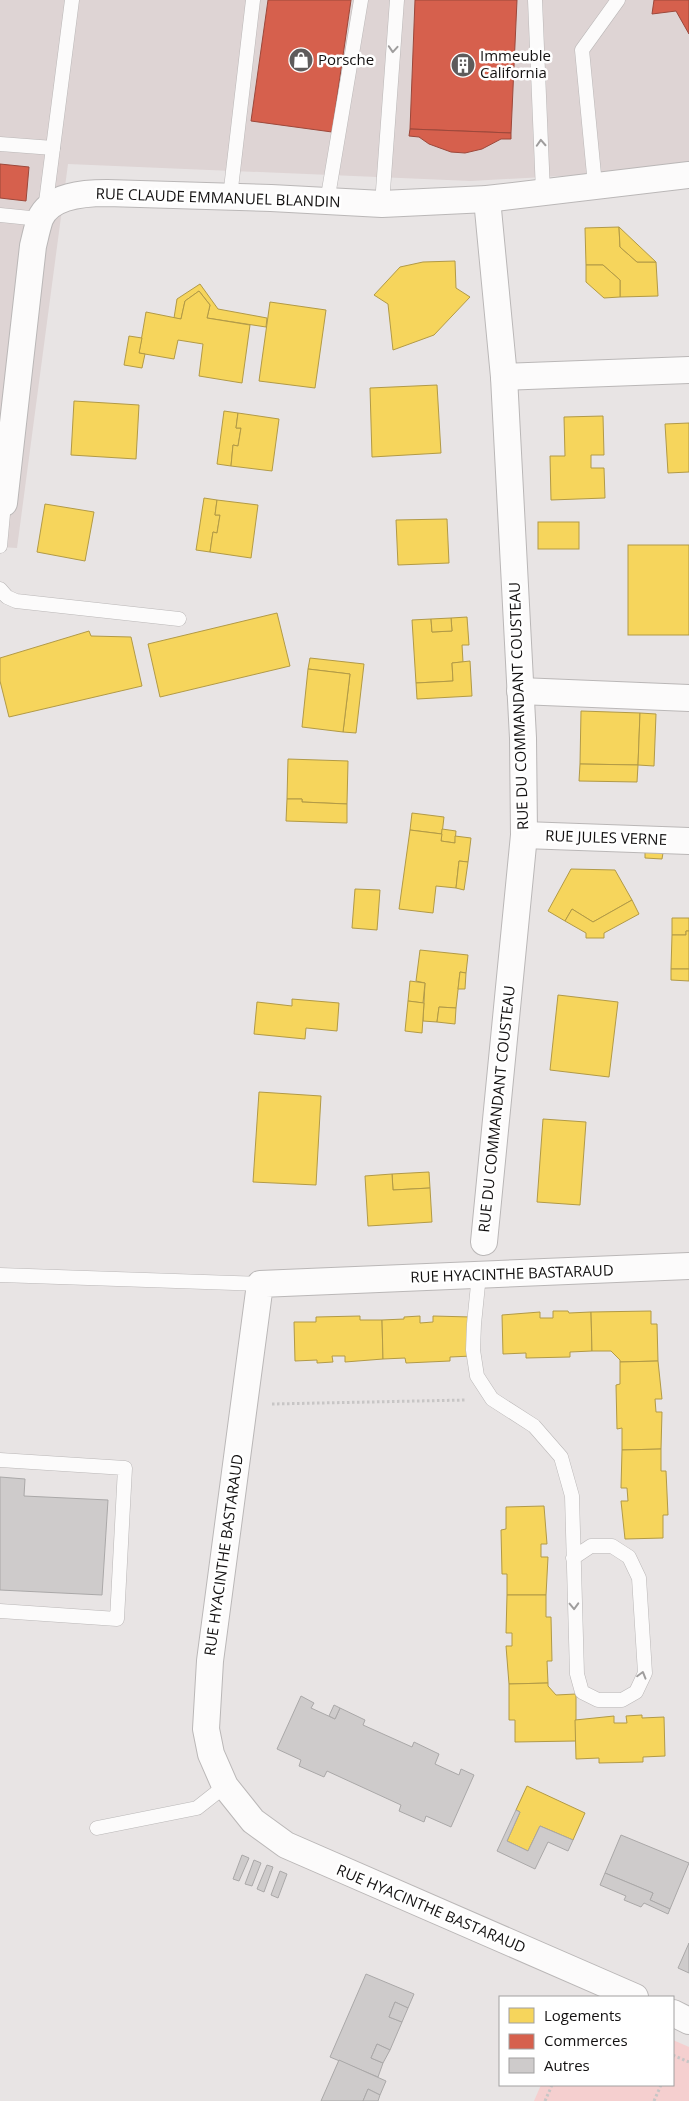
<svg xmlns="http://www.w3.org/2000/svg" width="689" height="2101" font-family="'Open Sans',sans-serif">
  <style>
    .built { fill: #ded4d4 }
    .green { fill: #f5cfcf }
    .homes { fill: #f6d55c; stroke: #b29a46 }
    .shops { fill: #d6604d; stroke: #9c483b }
    .building { fill: #cecbcb; stroke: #aaa8a8 }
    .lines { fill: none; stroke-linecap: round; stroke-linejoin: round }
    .lane-casing { stroke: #bab7b7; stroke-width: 15 }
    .street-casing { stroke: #bab7b7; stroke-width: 28 }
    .path { stroke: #c7c5c5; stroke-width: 3; stroke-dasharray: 2.5 2.5; stroke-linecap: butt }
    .lane { stroke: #fcfbfb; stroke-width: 14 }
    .street { stroke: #fcfbfb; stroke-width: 26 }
    .oneway { stroke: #9f9d9d }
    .labels { text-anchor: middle; stroke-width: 5; stroke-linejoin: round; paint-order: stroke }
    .poi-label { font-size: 15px; fill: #131111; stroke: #fff; text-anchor: start }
    .street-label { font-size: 15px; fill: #131111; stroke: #fff }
  </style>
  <rect width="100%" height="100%" fill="#e8e4e4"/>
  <polygon class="built" points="0,0 689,0 689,169 471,181 68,164 17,548 0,547"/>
  <polygon class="green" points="673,2040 689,2047 689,2101 534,2101 541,2085 673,2085"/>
  <g class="homes">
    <polygon points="619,227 620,247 637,262 656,262 658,296 620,297 620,280 603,265 586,265 585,228"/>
    <polygon points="619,227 656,262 637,262 620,247"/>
    <polygon points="455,261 456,288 470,297 434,335 393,350 388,304 374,295 400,267 423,262"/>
    <polygon points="586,265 603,265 620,280 620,297 604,298 586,282"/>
    <polygon points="200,284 218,309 267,318 266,327 207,318 210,305 199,291 185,301 181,319 174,318 177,299"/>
    <polygon points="199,291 210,305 207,318 250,325 242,383 199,376 203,344 178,340 174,359 139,353 146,312 181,319 185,301"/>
    <polygon points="270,302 326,310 315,388 259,381"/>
    <polygon points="129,336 142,338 139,353 145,354 142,368 124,365"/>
    <polygon points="437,385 441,453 372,457 370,388"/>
    <polygon points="74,401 139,405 136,459 71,455"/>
    <polygon points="224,411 238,413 236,428 241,428 238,446 233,445 231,466 217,464"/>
    <polygon points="238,413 279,419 272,471 231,466 233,445 238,446 241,428 236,428"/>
    <polygon points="603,416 604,455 591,455 591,468 604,468 605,498 551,500 550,456 565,456 564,417"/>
    <polygon points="689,423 689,472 668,473 665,424"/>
    <polygon points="204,498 217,500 215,515 220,515 217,533 213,532 210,552 196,550"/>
    <polygon points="217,500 258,505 251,558 210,552 213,532 217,533 220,515 215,515"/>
    <polygon points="45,504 94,512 85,561 37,552"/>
    <polygon points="447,519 449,563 398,565 396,520"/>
    <rect x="538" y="522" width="41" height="27"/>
    <rect x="628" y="545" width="61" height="90"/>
    <polygon points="277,613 290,666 160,697 148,644"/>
    <polygon points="467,617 469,645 462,645 463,662 452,663 453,681 416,683 412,620 431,619 432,632 452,631 451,618"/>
    <polygon points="451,618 452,631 432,632 431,619"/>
    <polygon points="89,631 91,636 131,637 142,686 9,717 0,681 0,658"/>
    <polygon points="310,658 364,664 356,733 343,732 350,674 308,669"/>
    <polygon points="470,661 472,696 417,699 416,683 453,681 452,663"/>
    <polygon points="308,669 350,674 343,732 302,727"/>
    <polygon points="581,711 640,713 638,765 580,764"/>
    <polygon points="640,713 656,714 654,766 638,765"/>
    <polygon points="288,759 348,761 347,804 302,802 302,799 287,799"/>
    <polygon points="580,764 638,765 637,782 579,781"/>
    <polygon points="287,799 302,799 302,802 347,804 347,823 286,821"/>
    <polygon points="412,813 444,817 442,834 410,830"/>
    <polygon points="442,829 456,831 455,843 441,841"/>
    <polygon points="410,830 442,834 441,841 455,843 455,836 471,838 468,862 459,861 456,888 436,886 433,913 399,909"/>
    <polygon points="645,846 664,847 662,859 645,858"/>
    <polygon points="459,861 468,862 464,890 456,888"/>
    <polygon points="571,869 615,870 632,900 593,922 572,909 565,921 548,911"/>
    <polygon points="355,889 380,890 377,930 352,928"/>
    <polygon points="632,900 639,914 604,933 604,938 586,938 586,933 565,921 572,909 593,922"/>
    <polygon points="672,918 689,918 689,931 686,931 686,935 672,935"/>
    <polygon points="686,931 689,931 689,969 671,969 672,935 686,935"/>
    <polygon points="420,950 468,955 466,973 460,972 456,1008 439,1007 437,1022 423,1021 425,983 416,981"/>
    <polygon points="671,969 689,969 689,981 671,980"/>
    <polygon points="460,972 466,973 465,989 458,989"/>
    <polygon points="410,981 425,983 423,1003 408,1001"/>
    <polygon points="558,995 618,1002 609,1077 550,1070"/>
    <polygon points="292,999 339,1003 337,1031 306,1028 305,1039 254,1034 257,1002 292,1006"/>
    <polygon points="408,1001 424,1003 422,1033 405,1031"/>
    <polygon points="439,1007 456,1008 455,1024 437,1022"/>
    <polygon points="259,1092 321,1096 316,1185 253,1182"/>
    <polygon points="543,1119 586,1122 580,1205 537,1202"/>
    <polygon points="429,1172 430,1188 393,1190 392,1174"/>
    <polygon points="392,1174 393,1190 430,1188 432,1222 368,1226 365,1176"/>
    <polygon points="553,1311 568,1311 569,1313 591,1312 592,1351 570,1352 570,1357 526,1358 526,1353 503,1354 502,1315 540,1312 540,1318 553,1318"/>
    <polygon points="651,1311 651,1324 657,1324 658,1361 620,1362 620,1360 611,1351 592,1351 591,1312"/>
    <polygon points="360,1316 360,1320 382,1320 383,1359 345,1362 345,1356 332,1356 333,1362 317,1363 317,1360 295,1361 294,1322 316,1322 316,1317"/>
    <polygon points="420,1316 420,1323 433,1322 433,1316 471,1317 472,1356 450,1357 450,1361 406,1363 405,1358 383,1359 382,1320 404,1319 404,1317"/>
    <polygon points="658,1361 662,1399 655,1399 656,1412 662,1412 661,1449 622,1450 622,1428 617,1429 616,1385 620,1384 620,1362"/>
    <polygon points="661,1449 661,1471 666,1471 668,1515 663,1515 663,1538 625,1539 621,1501 628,1501 627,1488 621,1488 622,1450"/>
    <polygon points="544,1506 547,1544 541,1544 541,1557 548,1557 546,1595 507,1595 507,1574 502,1574 501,1530 506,1529 506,1507"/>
    <polygon points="507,1595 546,1595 546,1617 551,1617 552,1661 547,1661 548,1683 509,1684 506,1646 512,1646 512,1633 506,1633"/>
    <polygon points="548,1683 548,1686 556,1695 576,1694 576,1741 515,1742 515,1720 509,1720 509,1684"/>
    <polygon points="642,1715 642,1718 664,1717 665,1756 643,1757 643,1762 599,1763 599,1758 576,1759 575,1720 614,1716 614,1723 627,1723 626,1716"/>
    <polygon points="527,1786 585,1813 573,1840 540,1826 528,1851 507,1841 520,1812 516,1810"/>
  </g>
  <g class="shops">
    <polygon points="268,0 351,0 332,132 251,121"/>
    <polygon points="415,0 517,0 511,133 410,129"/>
    <polygon points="654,0 689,0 689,34 676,11 652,14"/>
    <polygon points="410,129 511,133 511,139 501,139 482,149 465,153 451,152 429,144 419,137 409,136"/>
    <polygon points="0,164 29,167 26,201 0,198"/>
  </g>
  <g class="building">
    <polygon points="0,1477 25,1479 24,1496 108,1500 102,1595 0,1590"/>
    <polygon points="301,1696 314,1703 311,1708 335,1719 340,1708 365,1720 363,1725 412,1747 414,1742 439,1754 435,1764 459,1775 461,1769 474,1775 451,1827 426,1816 424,1822 399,1811 401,1805 327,1771 324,1777 299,1766 301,1760 277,1749"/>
    <polygon points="334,1705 340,1708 335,1719 329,1716"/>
    <polygon points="516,1810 520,1812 507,1841 528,1851 540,1826 573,1840 568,1851 548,1842 535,1869 497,1851"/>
    <polygon points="621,1835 689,1863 670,1909 650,1900 653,1893 605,1873"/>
    <polygon points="242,1855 249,1858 239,1881 233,1879"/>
    <polygon points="254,1860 261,1863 252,1886 245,1884"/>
    <polygon points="267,1865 273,1867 264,1892 257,1889"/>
    <polygon points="280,1871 287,1874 278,1898 271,1895"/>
    <polygon points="605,1873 653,1893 650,1900 670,1909 668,1914 644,1903 641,1907 624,1900 626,1896 600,1885"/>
    <polygon points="689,1943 689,1973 678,1968"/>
    <polygon points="366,1974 414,1994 408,2008 395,2002 389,2017 402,2022 390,2050 377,2044 371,2058 383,2063 378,2077 330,2057"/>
    <polygon points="395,2002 408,2008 402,2022 389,2017"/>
    <polygon points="377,2044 390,2050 383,2063 371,2058"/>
    <polygon points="339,2060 386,2081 380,2095 368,2089 363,2101 321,2101"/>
    <polygon points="368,2089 380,2095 378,2101 363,2101"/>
  </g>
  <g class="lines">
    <defs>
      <g id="lane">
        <polyline points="535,0 543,192"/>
        <polyline points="0,144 53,148"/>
        <polyline points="595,185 582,50 618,0"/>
        <polyline points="230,197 253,0"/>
        <polyline points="327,202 361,0"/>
        <polyline points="382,204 397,0"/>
        <polyline points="45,210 72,0"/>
        <polyline points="0,215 40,219"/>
        <polyline points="0,503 4,503 0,546"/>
        <polyline points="0,589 7,597 16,601 179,619"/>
        <polyline points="0,1275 260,1284"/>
        <polyline points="479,1275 474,1324 473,1350 477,1376 492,1399 534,1426 561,1457 572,1496 577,1674 582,1692 598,1700 622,1700 636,1692 645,1673 639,1578 629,1557 612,1546 591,1546 573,1558"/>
        <polyline points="0,1460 125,1468 117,1619 0,1611"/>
        <polyline points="97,1828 197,1808 225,1786"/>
      </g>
      <g id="street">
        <polyline points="504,377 689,370"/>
        <path d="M4,503l29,-257c2,-8 4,-18 7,-27 10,-24 45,-26 67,-26l164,5 111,6 105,-5 202,-24"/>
        <polyline points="520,691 689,698"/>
        <polyline points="524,835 689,841"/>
        <polyline points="484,1242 524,835 523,738 504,377 487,199"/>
        <polyline points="635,1997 286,1845 253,1821 225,1786 211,1754 206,1729 210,1661 260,1284 689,1266"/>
        <polyline points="673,2013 689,2021"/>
      </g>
    </defs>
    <use href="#lane" class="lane-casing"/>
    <use href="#street" class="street-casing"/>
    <g class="path">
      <polyline points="272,1404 466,1400"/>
      <polyline points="673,2055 689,2062"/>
      <polyline points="545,2101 552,2085"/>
      <polyline points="654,2101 661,2085"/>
    </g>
    <use href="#lane" class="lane"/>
    <use href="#street" class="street"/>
  </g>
  <defs><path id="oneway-chevron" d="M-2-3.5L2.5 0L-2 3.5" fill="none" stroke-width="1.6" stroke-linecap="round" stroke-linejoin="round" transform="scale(1.25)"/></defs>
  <g class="oneway">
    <use href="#oneway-chevron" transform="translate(393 49) rotate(94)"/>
    <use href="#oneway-chevron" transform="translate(541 143) rotate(-93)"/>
    <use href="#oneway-chevron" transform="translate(574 1606) rotate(88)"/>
    <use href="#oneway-chevron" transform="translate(642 1675) rotate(-74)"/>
  </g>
  <defs>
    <symbol id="shop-disc" viewBox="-11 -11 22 22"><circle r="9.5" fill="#5e5b5b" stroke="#fff"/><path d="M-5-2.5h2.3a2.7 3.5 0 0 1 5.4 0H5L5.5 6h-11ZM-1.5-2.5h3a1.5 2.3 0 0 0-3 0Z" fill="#fff"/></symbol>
    <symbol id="building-disc" viewBox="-11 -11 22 22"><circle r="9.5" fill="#5e5b5b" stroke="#fff"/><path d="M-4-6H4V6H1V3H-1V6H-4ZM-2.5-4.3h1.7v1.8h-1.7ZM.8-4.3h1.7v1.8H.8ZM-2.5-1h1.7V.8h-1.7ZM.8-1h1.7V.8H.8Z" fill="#fff"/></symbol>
  </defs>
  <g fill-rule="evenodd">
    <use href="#shop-disc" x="287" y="46" width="28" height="28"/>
    <use href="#building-disc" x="449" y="51" width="28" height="28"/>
  </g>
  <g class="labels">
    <g class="poi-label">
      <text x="480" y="61">Immeuble<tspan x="480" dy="17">California</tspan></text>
      <text x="318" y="65">Porsche</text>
    </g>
    <g class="street-label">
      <text transform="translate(218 198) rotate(2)" y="5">RUE CLAUDE EMMANUEL BLANDIN</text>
      <text transform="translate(519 706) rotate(-92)" y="5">RUE DU COMMANDANT COUSTEAU</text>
      <text transform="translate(606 838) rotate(2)" y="5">RUE JULES VERNE</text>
      <text transform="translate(497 1109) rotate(-84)" y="5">RUE DU COMMANDANT COUSTEAU</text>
      <text transform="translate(512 1274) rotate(-2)" y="5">RUE HYACINTHE BASTARAUD</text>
      <text transform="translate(224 1555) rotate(-82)" y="5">RUE HYACINTHE BASTARAUD</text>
      <text transform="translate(431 1909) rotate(23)" y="5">RUE HYACINTHE BASTARAUD</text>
    </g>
  </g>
  <rect x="499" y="1996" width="175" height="90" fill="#ffffff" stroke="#a1a0a0"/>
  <rect x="509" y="2008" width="25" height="15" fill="#f6d55c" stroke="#a1a0a0"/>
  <text x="544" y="2021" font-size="15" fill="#131111">Logements</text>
  <rect x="509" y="2034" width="25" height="15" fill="#d6604d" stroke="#a1a0a0"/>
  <text x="544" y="2046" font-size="15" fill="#131111">Commerces</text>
  <rect x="509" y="2058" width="25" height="15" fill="#cecbcb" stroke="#a1a0a0"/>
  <text x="544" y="2071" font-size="15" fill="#131111">Autres</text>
</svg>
